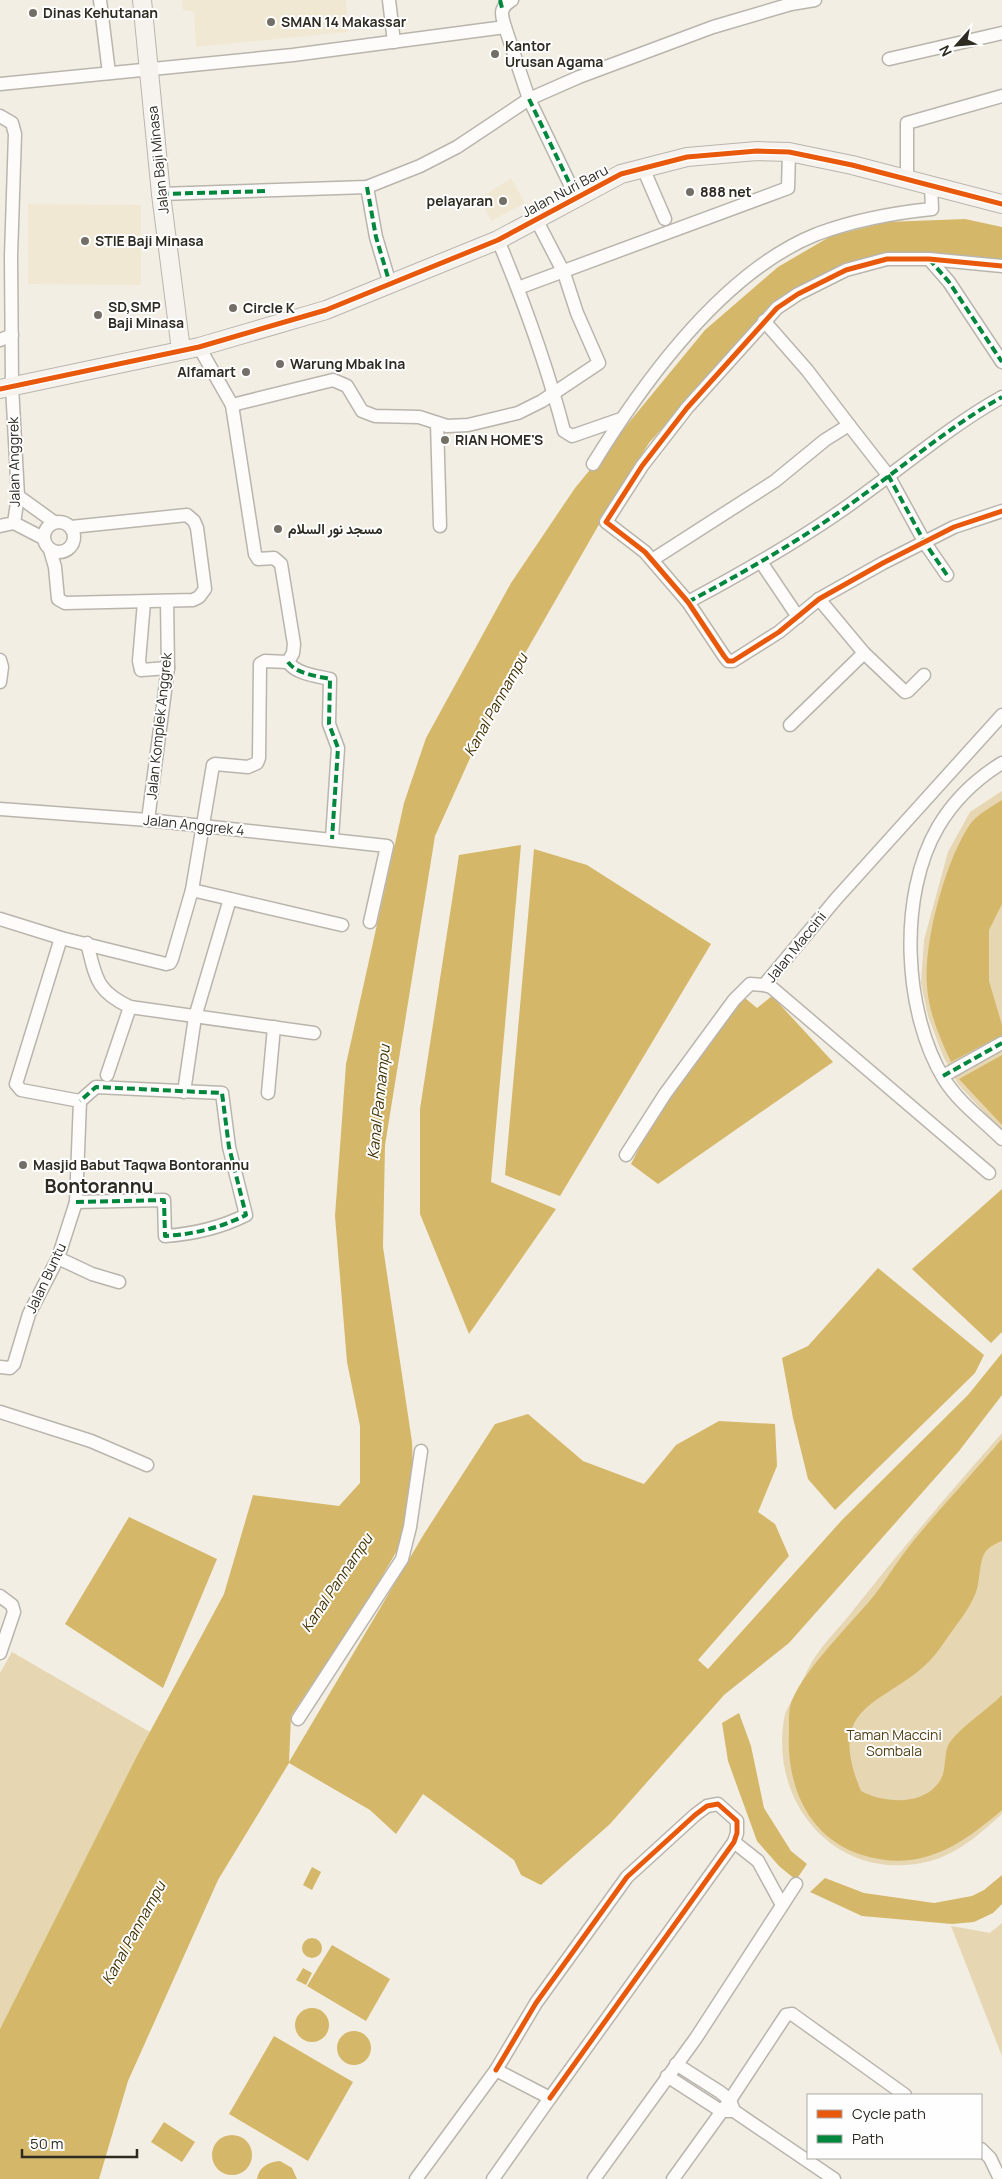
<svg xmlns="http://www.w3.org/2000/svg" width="1002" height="2179" font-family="Manrope,Vazirmatn,sans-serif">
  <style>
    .built { fill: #f1e8d4 }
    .green { fill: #e6d6b2 }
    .water { fill: #d5b769 }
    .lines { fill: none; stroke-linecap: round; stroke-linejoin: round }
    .street-casing { stroke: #b9b5ad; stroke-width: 15 }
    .secondary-casing { stroke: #b9b5ad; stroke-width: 20 }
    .street { stroke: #fdfcfb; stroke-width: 12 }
    .secondary { stroke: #f6f3ee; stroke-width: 18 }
    .quiet { stroke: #00873e; stroke-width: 4; stroke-dasharray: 8 4; stroke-linecap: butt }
    .cycleway-casing { stroke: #fefefe; stroke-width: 8 }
    .cycleway { stroke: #e8590c; stroke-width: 5 }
    .poi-dot { fill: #736f66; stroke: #fefefe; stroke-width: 2 }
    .labels { text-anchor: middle; stroke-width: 4; stroke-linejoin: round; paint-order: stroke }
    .poi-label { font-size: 14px; font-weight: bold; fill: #2e2b23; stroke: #fefefe; text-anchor: start }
    .street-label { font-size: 14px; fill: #2e2b23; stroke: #fefefe }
    .park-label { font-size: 14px; fill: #503f14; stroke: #fefefe }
    .water-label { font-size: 15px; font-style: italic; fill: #433305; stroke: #fefefe }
    .district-label { font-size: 19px; font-weight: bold; fill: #2e2b23; stroke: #fefefe }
  </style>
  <rect width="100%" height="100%" fill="#f3eee3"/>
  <g class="built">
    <polygon points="182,0 346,0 348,32 196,47 194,12 183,10"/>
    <polygon points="511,178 525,203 491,221 480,198"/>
    <polygon points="28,204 141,205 141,285 28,284"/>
  </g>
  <g class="green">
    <polygon points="1002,791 1002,1132 958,1084 943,1056 928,1016 921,983 924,940 948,852 970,812"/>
    <path d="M1002,1433v381c-22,20 -47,42 -76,48 -91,21 -159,-61 -141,-148 2,-7 8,-14 11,-20 6,-11 11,-24 17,-34 11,-17 26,-32 38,-47 49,-62 99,-121 151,-180z"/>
    <polygon points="12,1652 150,1732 0,2029 0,1673"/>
    <polygon points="1002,1923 1002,2056 951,1926 990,1933"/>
  </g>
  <g class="water">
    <polygon points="965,219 1002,227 1002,260 925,254 853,263 749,331 649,443 601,521 489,716 435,836 385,1145 383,1247 412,1442 413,1472 402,1542 373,1592 291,1716 289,1762 424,1534 495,1424 528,1414 583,1461 644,1484 676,1445 719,1421 775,1424 777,1466 758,1512 775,1524 789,1556 698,1660 708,1669 842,1520 968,1395 1002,1353 1002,1395 959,1451 789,1643 724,1695 610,1824 541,1885 521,1875 514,1860 423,1794 396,1834 370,1810 289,1763 218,1880 128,2081 99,2179 0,2179 0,2029 138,1754 224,1594 253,1495 339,1506 360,1483 360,1426 347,1362 335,1216 346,1064 404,803 426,738 511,583 575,488 705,330 778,267 831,236 887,222"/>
    <path d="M1002,800v104l-13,26v51l13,44v10l-51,27c-11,-24 -22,-48 -24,-76 -4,-43 19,-128 44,-163 7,-9 22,-17 31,-23z"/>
    <polygon points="521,845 491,1182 556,1209 469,1334 420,1214 420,1109 459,855"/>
    <polygon points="534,849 587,865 711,944 560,1196 505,1175"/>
    <polygon points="740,994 757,1008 772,996 833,1062 658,1184 631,1164 666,1096"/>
    <polygon points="1002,1055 1002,1125 959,1079"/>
    <polygon points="1002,1189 1002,1332 991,1343 912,1269"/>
    <polygon points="878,1268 984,1355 975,1373 835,1510 808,1479 793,1418 782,1358 808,1346"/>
    <path d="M1002,1439v102c-6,2 -15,7 -18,13 -5,11 -4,27 -8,38 -7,19 -22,35 -33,52 -41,63 -124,48 -82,147 24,13 65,15 80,-12 6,-11 2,-27 9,-37 14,-18 36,-31 52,-47v115c-42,36 -82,63 -140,45 -54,-17 -76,-70 -73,-123 0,-10 -1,-25 4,-34 13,-29 53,-70 75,-95 17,-20 30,-44 47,-64 28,-34 58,-66 87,-100z"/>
    <polygon points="129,1517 217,1559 163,1688 65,1624"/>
    <polygon points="739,1713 751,1746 764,1808 791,1851 807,1864 796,1880 779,1866 757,1841 728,1761 722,1723"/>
    <polygon points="312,1867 321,1872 312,1890 303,1885"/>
    <polygon points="1002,1875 1002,1904 993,1913 974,1922 952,1924 862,1916 810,1892 825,1878 864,1893 934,1903 972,1896 984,1890"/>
    <circle cx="312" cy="1948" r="10"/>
    <polygon points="332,1945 390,1979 366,2021 307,1986"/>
    <polygon points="303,1968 312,1973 306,1985 296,1980"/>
    <circle cx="312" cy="2025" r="17"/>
    <circle cx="354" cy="2048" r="17"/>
    <polygon points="274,2036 353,2082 308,2161 229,2114"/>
    <polygon points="164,2122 195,2142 182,2162 151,2142"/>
    <circle cx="232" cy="2155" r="20"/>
    <path d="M280,2161l12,7 5,11h-40c2,-12 11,-17 23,-18z"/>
  </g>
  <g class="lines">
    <defs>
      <g id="street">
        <polyline points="100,0 109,73"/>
        <polyline points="389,0 394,42"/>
        <path d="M505,27c-4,-13 -6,-19 7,-27"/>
        <polyline points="889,59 1002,33"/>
        <polyline points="0,84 293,55 505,27 529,99 576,197"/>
        <polyline points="0,116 12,123 15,134 11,256 12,386 18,496 14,523 0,526"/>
        <polyline points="643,168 665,219"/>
        <polyline points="907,178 907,123 1002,96"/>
        <polyline points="367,187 376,237 390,284"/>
        <polyline points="161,194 367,187 420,166 457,147 529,99 579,77 713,27 791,4 815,0"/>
        <path d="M498,240c26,62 49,126 66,191l8,5 49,-17"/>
        <polyline points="929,259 949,282 1002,362"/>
        <polyline points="1002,266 929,259 887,259 846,270 798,294 777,308 687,408 642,466 606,522 645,552 688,602 724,656 728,661 733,661 779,632 819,599 883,563 954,527 1002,511"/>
        <polyline points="518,288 788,188 789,152"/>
        <polyline points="0,340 12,335"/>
        <polyline points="199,347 232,405 333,380 347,386 362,411 375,416 419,417 447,426 468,425 518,413 542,401 599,363 577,313 564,273 536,219"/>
        <polyline points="437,423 440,526"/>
        <polyline points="849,425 888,475 925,543 947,575"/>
        <path d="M593,464c51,-83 131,-193 224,-230 38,-14 75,-21 115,-25l-1,-23"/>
        <polyline points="18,496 54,522"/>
        <circle cx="59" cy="537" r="15"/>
        <polyline points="14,523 43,538"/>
        <polyline points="50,550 55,567 58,599 65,603 193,600 199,597 205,589 197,528 194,521 187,515 71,527"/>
        <polyline points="652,560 775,481 825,440 849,425 807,370 764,321"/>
        <polyline points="761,562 798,617"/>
        <polyline points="819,599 864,653 905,692 908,691 924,675"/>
        <polyline points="144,602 139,661 141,670 168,668"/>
        <path d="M688,602c60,-32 120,-66 175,-107 46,-33 89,-70 139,-98"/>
        <polyline points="0,660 2,667 0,682"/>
        <path d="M288,662c8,12 29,14 42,17l-1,45 9,24 -6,91"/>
        <polyline points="790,725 864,653"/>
        <path d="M1002,763c-26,16 -48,37 -64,64 -40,68 -35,185 6,252 15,24 38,40 58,60"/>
        <polyline points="0,809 148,820 387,846 370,922"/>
        <polyline points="148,820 168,668 167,601"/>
        <polyline points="192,890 213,765 215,764 248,767 257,763 259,758 260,664 265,661 288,662 293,653 294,644 281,564 274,558 258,559 255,554 232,405"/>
        <polyline points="0,919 61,938 166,964 170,963 172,959 192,890 342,925"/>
        <path d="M87,943c9,35 9,48 43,64l184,26"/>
        <polyline points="107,1075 130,1007"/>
        <polyline points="943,1076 1002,1043"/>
        <polyline points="184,1092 195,1017 230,899"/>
        <polyline points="268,1093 274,1027"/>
        <polyline points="626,1155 665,1094 734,1000 750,984 764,985"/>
        <polyline points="989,1173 771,987 764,985 836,899 1002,715"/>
        <path d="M76,1202l88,-2 1,36c29,-2 55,-8 81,-21l-17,-68 -7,-54 -126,-6 -16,14"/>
        <polyline points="58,1258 92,1274 119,1282"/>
        <polyline points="0,1367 10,1368 14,1364 29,1314 58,1258 76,1202 80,1101 21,1090 16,1084 61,938"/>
        <polyline points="0,1412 91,1441 147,1465"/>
        <polyline points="0,1596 12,1605 14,1612 0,1653"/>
        <polyline points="298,1719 402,1559 410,1527 421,1451"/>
        <polyline points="734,1842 758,1861 782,1905"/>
        <polyline points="496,2070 536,2003 627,1877 695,1815 707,1806 718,1804 737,1821 737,1833 734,1842 550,2098"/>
        <polyline points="667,2076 721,2111 734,2111 730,2100 720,2092 676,2064"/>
        <polyline points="734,2111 834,2179"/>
        <polyline points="981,2149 990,2158 1000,2179"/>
        <polyline points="416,2179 496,2070 550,2098 493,2179"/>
        <polyline points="594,2179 696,2038 796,1884"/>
        <polyline points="673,2179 730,2100 786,2015 792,2014 905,2095"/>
      </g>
      <g id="secondary">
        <polyline points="142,0 161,194 181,350"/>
        <polyline points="0,389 199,347 326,310 498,240 621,174 687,157 757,151 789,152 852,165 1002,204"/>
      </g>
    </defs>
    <use href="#street" class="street-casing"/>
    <use href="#secondary" class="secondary-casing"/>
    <use href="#street" class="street"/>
    <use href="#secondary" class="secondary"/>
    <g class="quiet">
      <polyline points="500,0 502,8"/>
      <polyline points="529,99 576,197"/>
      <polyline points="367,187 376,237 390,284"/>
      <polyline points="161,194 268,191"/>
      <polyline points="929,259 949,282 1002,362"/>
      <polyline points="888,475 925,543 947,575"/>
      <path d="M688,602c60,-32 120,-66 175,-107 46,-33 89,-70 139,-98"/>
      <path d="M288,662c8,12 29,14 42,17l-1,45 9,24 -6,91"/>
      <polyline points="943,1076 1002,1043"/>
      <path d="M76,1202l88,-2 1,36c29,-2 55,-8 81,-21l-17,-68 -7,-54 -126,-6 -16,14"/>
    </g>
    <defs>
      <g id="cycleway">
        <polyline points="1002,266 929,259 887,259 846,270 798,294 777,308 687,408 642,466 606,522 645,552 688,602 724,656 728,661 733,661 779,632 819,599 883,563 954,527 1002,511"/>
        <polyline points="0,389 199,347 326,310 498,240 621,174 687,157 757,151 789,152 852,165 1002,204"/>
        <polyline points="496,2070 536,2003 627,1877 695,1815 707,1806 718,1804 737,1821 737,1833 734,1842 550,2098"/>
      </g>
    </defs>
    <use href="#cycleway" class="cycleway-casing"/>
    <use href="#cycleway" class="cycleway"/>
  </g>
  <g class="poi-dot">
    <circle cx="33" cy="13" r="5"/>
    <circle cx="271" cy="22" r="5"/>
    <circle cx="495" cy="54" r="5"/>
    <circle cx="690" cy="192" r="5"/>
    <circle cx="503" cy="201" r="5"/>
    <circle cx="85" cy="241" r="5"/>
    <circle cx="233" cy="308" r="5"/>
    <circle cx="98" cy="315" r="5"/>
    <circle cx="280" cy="364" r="5"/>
    <circle cx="246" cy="372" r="5"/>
    <circle cx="445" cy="440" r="5"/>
    <circle cx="278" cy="529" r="5"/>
    <circle cx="23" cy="1165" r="5"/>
  </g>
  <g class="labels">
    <g class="poi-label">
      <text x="43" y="18">Dinas Kehutanan</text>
      <text x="281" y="27">SMAN 14 Makassar</text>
      <text x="505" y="51">Kantor<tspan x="505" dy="16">Urusan Agama</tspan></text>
      <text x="700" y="197">888 net</text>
      <text x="493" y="206" text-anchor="end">pelayaran</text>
      <text x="95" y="246">STIE Baji Minasa</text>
      <text x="108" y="312">SD,SMP<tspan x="108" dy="16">Baji Minasa</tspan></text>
      <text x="243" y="313">Circle K</text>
      <text x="290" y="369">Warung Mbak Ina</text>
      <text x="236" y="377" text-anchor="end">Alfamart</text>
      <text x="455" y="445">RIAN HOME'S</text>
      <text x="288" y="534">مسجد نور السلام</text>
      <text x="33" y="1170">Masjid Babut Taqwa Bontorannu</text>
    </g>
    <g class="street-label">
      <text transform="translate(158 160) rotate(-96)" y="5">Jalan Baji Minasa</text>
      <text transform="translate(565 191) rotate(-28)" y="5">Jalan Nuri Baru</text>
      <text transform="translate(14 462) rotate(-91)" y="5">Jalan Anggrek</text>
      <text transform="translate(159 726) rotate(-84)" y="5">Jalan Komplek Anggrek</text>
      <text transform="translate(194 825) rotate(6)" y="5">Jalan Anggrek 4</text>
      <text transform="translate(796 947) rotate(-51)" y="5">Jalan Maccini</text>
      <text transform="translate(46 1278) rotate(-65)" y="5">Jalan Buntu</text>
    </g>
    <g class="park-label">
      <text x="894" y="1740">Taman Maccini<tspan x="894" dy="16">Sombala</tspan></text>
    </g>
    <g class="water-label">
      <text transform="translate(496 705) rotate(-61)" y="5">Kanal Pannampu</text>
      <text transform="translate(379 1102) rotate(-84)" y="5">Kanal Pannampu</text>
      <text transform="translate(337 1583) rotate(-56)" y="5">Kanal Pannampu</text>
      <text transform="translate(134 1933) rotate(-61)" y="5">Kanal Pannampu</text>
    </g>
    <g class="district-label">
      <text x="99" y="1193">Bontorannu</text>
    </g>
  </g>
  <rect x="807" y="2094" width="175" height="65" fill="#fefefe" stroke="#abaaa6"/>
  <rect x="817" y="2110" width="25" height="8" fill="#e8590c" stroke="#abaaa6"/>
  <text x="852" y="2119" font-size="15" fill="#2e2b23">Cycle path</text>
  <rect x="817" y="2135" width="25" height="8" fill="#00873e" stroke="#abaaa6"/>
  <text x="852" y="2144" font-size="15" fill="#2e2b23">Path</text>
  <g transform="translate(957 45) rotate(243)" stroke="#fefefe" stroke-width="4" paint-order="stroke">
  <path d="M0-4L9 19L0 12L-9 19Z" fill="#2e2b23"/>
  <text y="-8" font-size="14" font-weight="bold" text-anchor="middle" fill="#2e2b23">N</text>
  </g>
  <path d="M22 2149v8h115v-8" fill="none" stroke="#2e2b23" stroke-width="2.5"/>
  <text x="30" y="2149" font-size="15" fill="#2e2b23" stroke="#fefefe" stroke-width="4" paint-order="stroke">50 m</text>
</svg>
